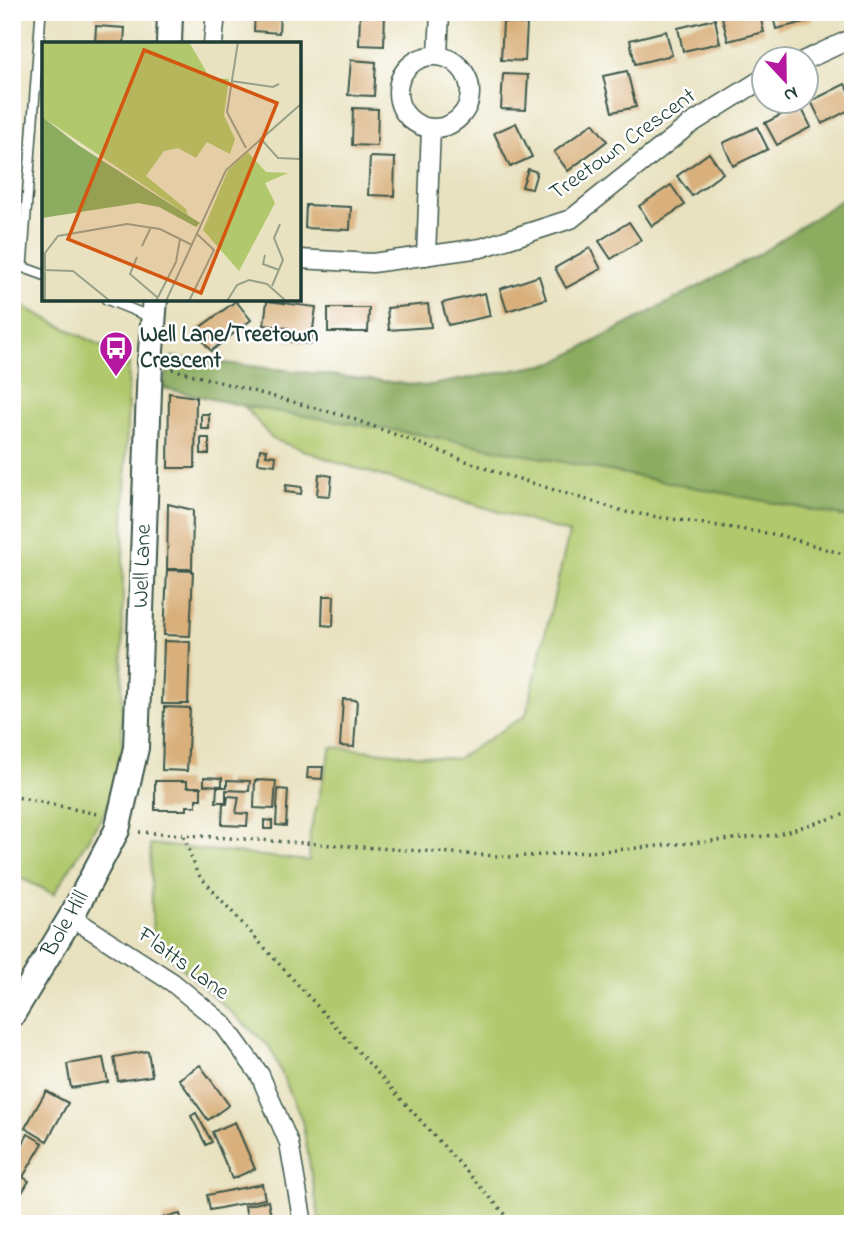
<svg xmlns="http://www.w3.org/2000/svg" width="865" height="1236" font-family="'Indie Flower',sans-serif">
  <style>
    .green { fill: #b1c86c; stroke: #688250; stroke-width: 2 }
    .forest { fill: #8cac60; stroke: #56744a; stroke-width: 2 }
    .building { fill: #d9b07b }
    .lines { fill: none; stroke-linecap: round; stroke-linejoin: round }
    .lane-casing { stroke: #3d5649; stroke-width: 12 }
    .street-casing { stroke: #3d5649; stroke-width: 21 }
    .secondary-casing { stroke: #3d5649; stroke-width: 28 }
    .path { stroke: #3d5649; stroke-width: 3.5; stroke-dasharray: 2 5; stroke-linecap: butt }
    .lane { stroke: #fff; stroke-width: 9 }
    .street { stroke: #fff; stroke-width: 18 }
    .secondary { stroke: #fff; stroke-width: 24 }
    .labels { text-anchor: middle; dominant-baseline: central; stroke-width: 5; stroke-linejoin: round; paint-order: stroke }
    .street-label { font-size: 23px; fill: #1f3d34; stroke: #fff }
    .poi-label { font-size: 23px; font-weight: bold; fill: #1f3d34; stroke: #fff; text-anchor: start }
    .inset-road { fill: none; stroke: #98a088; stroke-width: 2 }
    .view { fill: #d45610; fill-opacity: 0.15; stroke: #d45610; stroke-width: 3.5 }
    .inset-edge { fill: none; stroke: #1f3d34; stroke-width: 3.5 }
  </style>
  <rect width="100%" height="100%" fill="#fff"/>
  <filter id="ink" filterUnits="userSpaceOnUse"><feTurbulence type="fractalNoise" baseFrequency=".0143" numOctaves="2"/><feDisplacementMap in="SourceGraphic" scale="14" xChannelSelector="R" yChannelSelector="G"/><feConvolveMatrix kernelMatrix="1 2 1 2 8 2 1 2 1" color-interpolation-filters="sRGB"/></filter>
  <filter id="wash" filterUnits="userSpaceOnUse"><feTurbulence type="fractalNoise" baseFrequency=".00686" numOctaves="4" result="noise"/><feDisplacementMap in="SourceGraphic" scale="28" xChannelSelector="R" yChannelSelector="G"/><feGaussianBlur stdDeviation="1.57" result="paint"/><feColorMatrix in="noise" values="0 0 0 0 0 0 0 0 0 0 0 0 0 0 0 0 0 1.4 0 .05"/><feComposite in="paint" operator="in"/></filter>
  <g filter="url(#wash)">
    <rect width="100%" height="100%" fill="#e8e2c0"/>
    <g class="green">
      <polygon points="12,301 129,360 123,558 122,751 107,808 54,894 12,874"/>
      <polygon points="244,406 423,435 853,518 853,1224 320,1224 302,1120 270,1047 153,942 150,844 309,861 310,833 331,747 457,759 526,715 569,533 342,464 272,439"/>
    </g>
    <polygon class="forest" points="853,192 853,518 423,435 244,406 163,388 171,357 425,386 554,363 758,255"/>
    <g id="blocks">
      <g class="building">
        <polygon points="95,12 125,12 125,20 95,19"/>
        <polygon points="255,12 280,12 279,33 254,31"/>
        <polygon points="360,12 385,12 384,46 359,45"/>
        <polygon points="502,12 512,12 511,19 502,18"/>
        <polygon points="742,12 759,12 764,32 728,41 722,17"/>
        <polygon points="772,12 811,12 813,20 776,29"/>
        <polygon points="715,19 720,43 683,51 678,28"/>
        <polygon points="503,22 527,24 525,61 501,60"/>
        <polygon points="96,26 125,28 124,44 95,44"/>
        <polygon points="666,31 672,55 635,64 630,40"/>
        <polygon points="351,60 376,62 374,96 348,95"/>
        <polygon points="627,71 636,107 612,112 603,76"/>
        <polygon points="503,74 528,75 526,110 501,109"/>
        <polygon points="845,84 853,98 853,108 822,124 811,101"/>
        <polygon points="800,105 811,127 777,145 765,123"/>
        <polygon points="353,108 378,109 377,146 352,145"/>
        <polygon points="516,123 532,157 510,167 494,133"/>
        <polygon points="593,123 607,141 568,171 554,152"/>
        <polygon points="757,127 768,149 733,166 723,143"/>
        <polygon points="709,153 723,173 692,196 677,176"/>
        <polygon points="370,157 395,158 394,196 368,195"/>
        <polygon points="528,169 537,172 532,189 522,187"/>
        <polygon points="671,185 685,205 652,226 639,206"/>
        <polygon points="306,205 351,207 350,230 305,228"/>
        <polygon points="629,222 641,240 611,259 599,241"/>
        <polygon points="590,248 601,269 566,288 555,268"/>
        <polygon points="539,276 546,299 507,311 500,289"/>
        <polygon points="485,293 490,316 448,325 442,303"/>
        <polygon points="236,301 251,320 211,351 195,331"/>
        <polygon points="267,301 316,307 311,344 287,341 288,328 264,325"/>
        <polygon points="428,304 431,327 389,330 387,308"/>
        <polygon points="328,308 369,308 368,332 328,332"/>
        <polygon points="169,393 196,397 195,468 168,468"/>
        <rect x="201" y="414" width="8" height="15"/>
        <rect x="201" y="438" width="8" height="16"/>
        <polygon points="260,449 267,450 266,455 276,456 275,465 258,463"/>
        <polygon points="319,474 332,476 330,496 317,495"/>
        <polygon points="286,485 302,487 301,494 285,492"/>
        <polygon points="168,504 193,510 192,569 167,569"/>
        <polygon points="167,570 193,571 190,636 164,635"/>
        <polygon points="323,596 334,596 333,626 322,625"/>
        <polygon points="164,641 190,642 188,704 162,704"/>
        <polygon points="343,699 357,700 354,747 340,746"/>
        <polygon points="164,707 190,708 187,771 162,770"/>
        <polygon points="308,767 323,767 322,779 307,778"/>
        <polygon points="204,777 222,778 222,786 204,785"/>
        <polygon points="227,780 250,781 249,791 226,790 226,802 216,802 217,787 227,787"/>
        <polygon points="255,780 276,781 274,809 254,808"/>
        <polygon points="155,781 187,781 187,787 201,787 201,799 196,799 196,806 187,806 187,810 155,810"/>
        <polygon points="278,789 288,790 286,826 276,825"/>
        <polygon points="228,796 239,797 236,813 248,814 247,826 222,825 223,804 227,804"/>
        <polygon points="264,820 272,821 272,829 264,829"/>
        <polygon points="148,1051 152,1076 118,1081 114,1057"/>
        <polygon points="103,1058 108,1082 71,1088 67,1064"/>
        <polygon points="200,1065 229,1105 208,1120 179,1079"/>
        <polygon points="46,1091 68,1103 47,1141 25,1128"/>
        <polygon points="196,1113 212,1142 206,1145 191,1116"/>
        <polygon points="235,1122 255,1169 232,1179 212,1132"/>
        <polygon points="28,1134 43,1143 23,1177 29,1181 21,1194 15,1191 12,1196 12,1144 20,1149"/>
        <polygon points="262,1184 265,1199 210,1210 207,1195"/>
        <polygon points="268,1201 272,1221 277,1220 278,1224 248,1224 245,1206"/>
        <polygon points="180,1214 182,1221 164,1224 162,1218"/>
      </g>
    </g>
  </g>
  <g filter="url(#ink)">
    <use href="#blocks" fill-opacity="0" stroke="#3d5649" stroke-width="2"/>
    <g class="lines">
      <g class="lane-casing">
        <g id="lane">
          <polyline points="41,12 22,267 44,275"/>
          <polyline points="106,299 153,318"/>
        </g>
      </g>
      <g class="street-casing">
        <g id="street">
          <polyline points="213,44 216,12"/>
          <polyline points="438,55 440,12"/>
          <circle cx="434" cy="92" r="36"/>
          <polyline points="805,60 853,38"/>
          <polyline points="426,256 431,128"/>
          <polyline points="299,259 372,263 481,248 571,219 689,125 764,78"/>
          <polyline points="71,917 172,982 223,1024 260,1075 289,1143 303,1224"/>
        </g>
      </g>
      <g class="secondary-casing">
        <g id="secondary">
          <polyline points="169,44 170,12"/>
          <polyline points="12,1015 71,917 117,830 136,748 150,363 155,299"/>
        </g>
      </g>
      <g class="path">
        <polyline points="172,369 348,417 493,471 626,512 779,535 853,557"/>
        <polyline points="12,796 97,814"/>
        <polyline points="139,832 512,857 616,850 775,835 853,812"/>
        <polyline points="184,836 197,873 514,1224"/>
      </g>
      <use href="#lane" class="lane"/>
      <use href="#street" class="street"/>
      <use href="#secondary" class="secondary"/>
    </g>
  </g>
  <defs>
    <g id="bus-pin" transform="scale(1.75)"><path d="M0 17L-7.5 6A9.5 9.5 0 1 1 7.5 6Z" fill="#b5179e" stroke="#fff"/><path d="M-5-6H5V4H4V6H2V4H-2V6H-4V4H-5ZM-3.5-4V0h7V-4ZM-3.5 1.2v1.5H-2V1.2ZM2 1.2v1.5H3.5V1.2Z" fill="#fff"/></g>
  </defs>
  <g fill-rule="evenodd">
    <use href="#bus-pin" x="116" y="348"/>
  </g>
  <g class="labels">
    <g class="street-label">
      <text transform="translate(623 145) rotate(-36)">Treetown Crescent</text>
      <text transform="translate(143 566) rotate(-88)">Well Lane</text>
      <text transform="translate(66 924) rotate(-60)">Bole Hill</text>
      <text transform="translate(183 964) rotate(36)">Flatts Lane</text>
    </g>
    <g class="poi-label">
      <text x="140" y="335">Well Lane/Treetown<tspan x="140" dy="26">Crescent</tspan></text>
    </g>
  </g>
  <g transform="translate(42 42)">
    <rect width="259" height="259" fill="#e8e2c0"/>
    <path d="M0,0H147L168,36L187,37L182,73L193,97L188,112L165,100L154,116L136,106L122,109L104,134L144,167L146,173L2,76ZM206,110L224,130L246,131L223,141L233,161L197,229L161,188L186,128Z" fill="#b1c86c"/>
    <path d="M0,69L2,76L36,103L158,181L154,185L117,165L96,161L0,176Z" fill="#8cac60"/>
    <path class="inset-road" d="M196,0L185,70L204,106M189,39L231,45L237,42M218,96L236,116L259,117M100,204L109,185M223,213L221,222L237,228M95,215L88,232L116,256M2,228L31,229L68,259M230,244L241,218L232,196L238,182M3,259V211L16,194L85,182L118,187L150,203M114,259L134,220L138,197M124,259L184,128L259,62M147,259L172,208L155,192M185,259L195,243L207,238L225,242L244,259"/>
    <path class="view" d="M102,8L235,61L159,251L26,197Z"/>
    <rect width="259" height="259" class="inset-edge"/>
  </g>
  <rect width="865" height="1236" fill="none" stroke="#fff" stroke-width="42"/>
  <g transform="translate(785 80) rotate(158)"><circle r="33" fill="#ffffff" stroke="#a5b1ae" stroke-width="2"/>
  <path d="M0-5L12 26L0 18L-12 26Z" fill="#b5179e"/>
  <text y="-10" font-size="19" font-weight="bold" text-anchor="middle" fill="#1f3d34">N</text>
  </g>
</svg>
